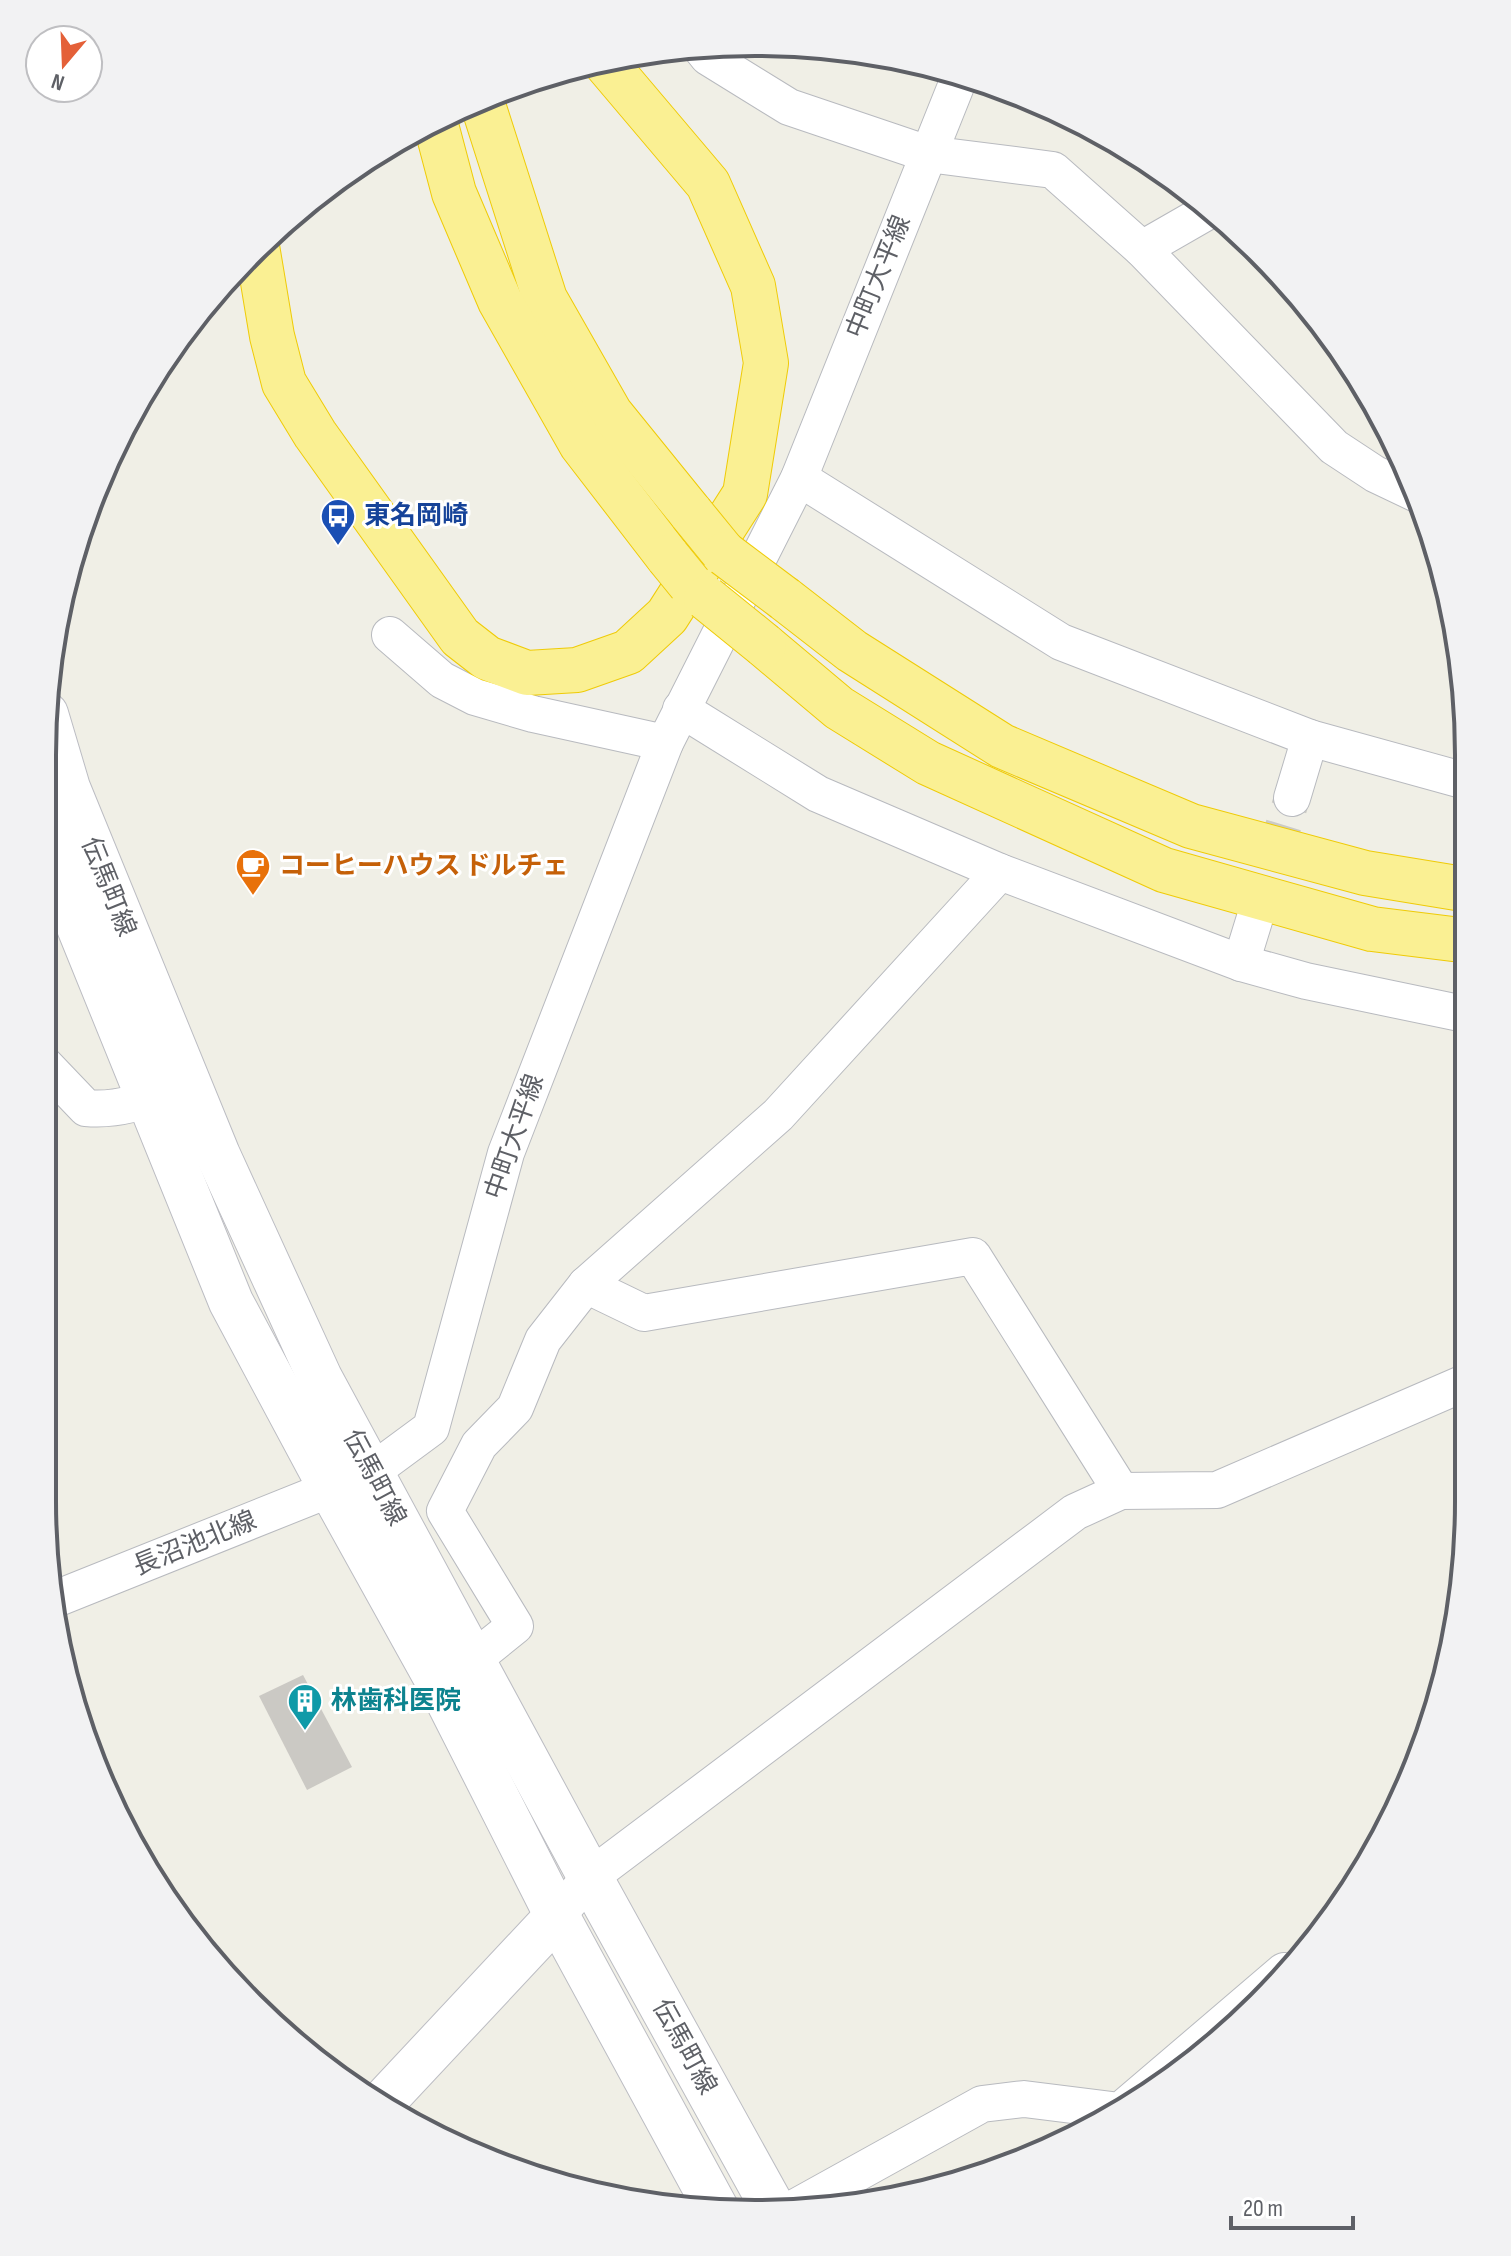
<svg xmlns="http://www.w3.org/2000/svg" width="1511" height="2256" font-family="'Sofia Sans Condensed','Noto Sans JP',sans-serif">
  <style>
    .building { fill: #cbc9c4 }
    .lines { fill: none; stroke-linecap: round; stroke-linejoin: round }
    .street-tunnel { stroke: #cccbc6; stroke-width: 36; stroke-dasharray: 36 18; stroke-linecap: butt }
    .street-casing { stroke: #b8babf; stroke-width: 38 }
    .secondary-casing { stroke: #bcbdc3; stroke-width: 46 }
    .highway-casing { stroke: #efcb07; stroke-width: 46 }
    .street { stroke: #fff; stroke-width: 36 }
    .secondary { stroke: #fff; stroke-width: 44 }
    .highway { stroke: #faf093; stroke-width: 44 }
    .highway-bridge-casing { stroke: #efcb07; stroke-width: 46; stroke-linecap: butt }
    .highway-bridge { stroke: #faf093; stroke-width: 44 }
    .labels { text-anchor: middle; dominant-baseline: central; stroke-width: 6; stroke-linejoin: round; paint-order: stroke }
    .street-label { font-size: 26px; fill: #5e6066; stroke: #fff }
    .transit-label { font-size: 26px; font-weight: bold; fill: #164399; stroke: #fff; text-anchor: start }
    .food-label { font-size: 26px; font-weight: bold; fill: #c56008; stroke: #fff; text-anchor: start }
    .culture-label { font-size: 26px; font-weight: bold; fill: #0d838f; stroke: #fff; text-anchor: start }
    .rim { fill: none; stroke: #5e6066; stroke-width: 4 }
  </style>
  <rect width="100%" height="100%" fill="#f0efe6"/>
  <polygon class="building" points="303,1675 352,1767 307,1790 259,1696"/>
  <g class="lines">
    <polyline class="street-tunnel" points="1257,911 1292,798"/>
    <g class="street-casing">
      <g id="street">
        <polyline points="700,47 708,57 789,107 928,154 1053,170 1142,249 1334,447 1375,474 1419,495"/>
        <polyline points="1142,249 1210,210"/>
        <polyline points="799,478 1061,642 1310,738 1469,782"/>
        <polyline points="390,635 442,680 475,697 533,714 665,743"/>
        <polyline points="681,709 818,794 1000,872 1241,963 1306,981 1469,1015"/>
        <polyline points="1292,798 1310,738"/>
        <polyline points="1241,963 1257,911"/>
        <path d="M42,1062L86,1108C116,1111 145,1102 172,1090"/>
        <polyline points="586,1285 644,1313 973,1256 1121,1491"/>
        <polyline points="58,1598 370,1473 431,1428 506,1153 665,743 799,478 960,76"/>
        <polyline points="474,1659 515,1626 445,1511 479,1445 515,1408 543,1340 586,1285 778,1115 1000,872"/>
        <polyline points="557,1916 590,1877 1075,1512 1121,1491 1217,1490 1469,1381"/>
        <polyline points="796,2207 982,2104 1024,2099 1120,2111 1284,1971"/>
      </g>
    </g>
    <g class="secondary-casing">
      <g id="secondary">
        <polyline points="46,714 68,788 218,1155 320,1378 590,1877 773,2208"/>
        <polyline points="42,836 231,1302 331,1489 441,1687 557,1916 718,2212"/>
        <polyline points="383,2102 557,1916"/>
      </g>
    </g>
    <g class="highway-casing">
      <g id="highway">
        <polyline points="482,97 484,108 545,299 610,413 691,513"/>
        <polyline points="435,121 454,193 500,301 581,444 668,557"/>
        <polyline points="257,246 272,336 284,383 315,434 460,637 487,658 527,673 577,670 628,652 667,616 745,494 766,363 753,286 708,184 603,60"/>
        <polyline points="785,599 852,651 1002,746 1191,826 1365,873 1469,890"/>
        <polyline points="764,645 839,708 928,763 1164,870 1372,929 1469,941"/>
      </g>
    </g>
    <use href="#street" class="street"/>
    <use href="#secondary" class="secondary"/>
    <use href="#highway" class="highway"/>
    <g class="highway-bridge-casing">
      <g id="highway-bridge">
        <polyline points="691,513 722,551"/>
        <polyline points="725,554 785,599"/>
        <polyline points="668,557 690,584"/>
        <polyline points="706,598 764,645"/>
      </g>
    </g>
    <use href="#highway-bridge" class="highway-bridge"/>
  </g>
  <defs>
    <g id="bus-pin" transform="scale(1.8)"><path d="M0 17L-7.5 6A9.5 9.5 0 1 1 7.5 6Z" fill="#1a4fb4" stroke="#fff"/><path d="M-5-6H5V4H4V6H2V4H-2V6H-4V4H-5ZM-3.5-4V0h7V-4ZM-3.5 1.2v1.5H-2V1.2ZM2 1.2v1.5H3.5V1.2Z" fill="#fff"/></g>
    <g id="cafe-pin" transform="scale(1.8)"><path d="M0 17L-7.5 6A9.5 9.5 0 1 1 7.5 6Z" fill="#e8710a" stroke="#fff"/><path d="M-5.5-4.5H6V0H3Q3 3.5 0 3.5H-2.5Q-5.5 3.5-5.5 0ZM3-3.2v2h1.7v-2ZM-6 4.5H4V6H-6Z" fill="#fff"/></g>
    <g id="building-pin" transform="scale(1.8)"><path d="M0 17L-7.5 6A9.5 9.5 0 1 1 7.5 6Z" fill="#0f9aa8" stroke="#fff"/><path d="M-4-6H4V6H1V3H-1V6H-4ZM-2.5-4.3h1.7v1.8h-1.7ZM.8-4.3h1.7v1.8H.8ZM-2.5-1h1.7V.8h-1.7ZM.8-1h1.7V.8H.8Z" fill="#fff"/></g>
  </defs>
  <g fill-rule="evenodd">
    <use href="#bus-pin" x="338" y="516"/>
    <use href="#cafe-pin" x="253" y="866"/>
    <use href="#building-pin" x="305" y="1701"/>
  </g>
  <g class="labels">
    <g class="street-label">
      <text transform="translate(879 277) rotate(-68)">中町大平線</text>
      <text transform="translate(108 887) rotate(68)">伝馬町線</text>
      <text transform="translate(515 1137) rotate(-71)">中町大平線</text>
      <text transform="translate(374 1478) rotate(62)">伝馬町線</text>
      <text transform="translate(195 1544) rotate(-22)">長沼池北線</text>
      <text transform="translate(684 2047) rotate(61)">伝馬町線</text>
    </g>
    <g class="transit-label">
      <text x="364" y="516">東名岡崎</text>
    </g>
    <g class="food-label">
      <text x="279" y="866">コーヒーハウス ドルチェ</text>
    </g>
    <g class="culture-label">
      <text x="331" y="1701">林歯科医院</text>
    </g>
  </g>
  <path d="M0 0H1511V2256H0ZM755 56H756A699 699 0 0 1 1455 755V1501A699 699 0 0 1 756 2200H755A699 699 0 0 1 56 1501V755A699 699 0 0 1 755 56Z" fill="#f2f2f3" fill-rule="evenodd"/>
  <path class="rim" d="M755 56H756A699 699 0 0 1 1455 755V1501A699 699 0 0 1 756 2200H755A699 699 0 0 1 56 1501V755A699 699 0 0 1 755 56Z"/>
  <g transform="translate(64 64) rotate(199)"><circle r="38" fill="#ffffff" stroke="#bfbfc2" stroke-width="2"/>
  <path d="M0-6L14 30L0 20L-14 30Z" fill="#e46038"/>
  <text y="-12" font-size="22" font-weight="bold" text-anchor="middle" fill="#5e6066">N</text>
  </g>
  <path d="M1231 2216v12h122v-12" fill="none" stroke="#5e6066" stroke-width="4"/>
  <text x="1243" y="2216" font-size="24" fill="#5e6066" stroke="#ffffff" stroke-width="6" paint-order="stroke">20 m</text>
</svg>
